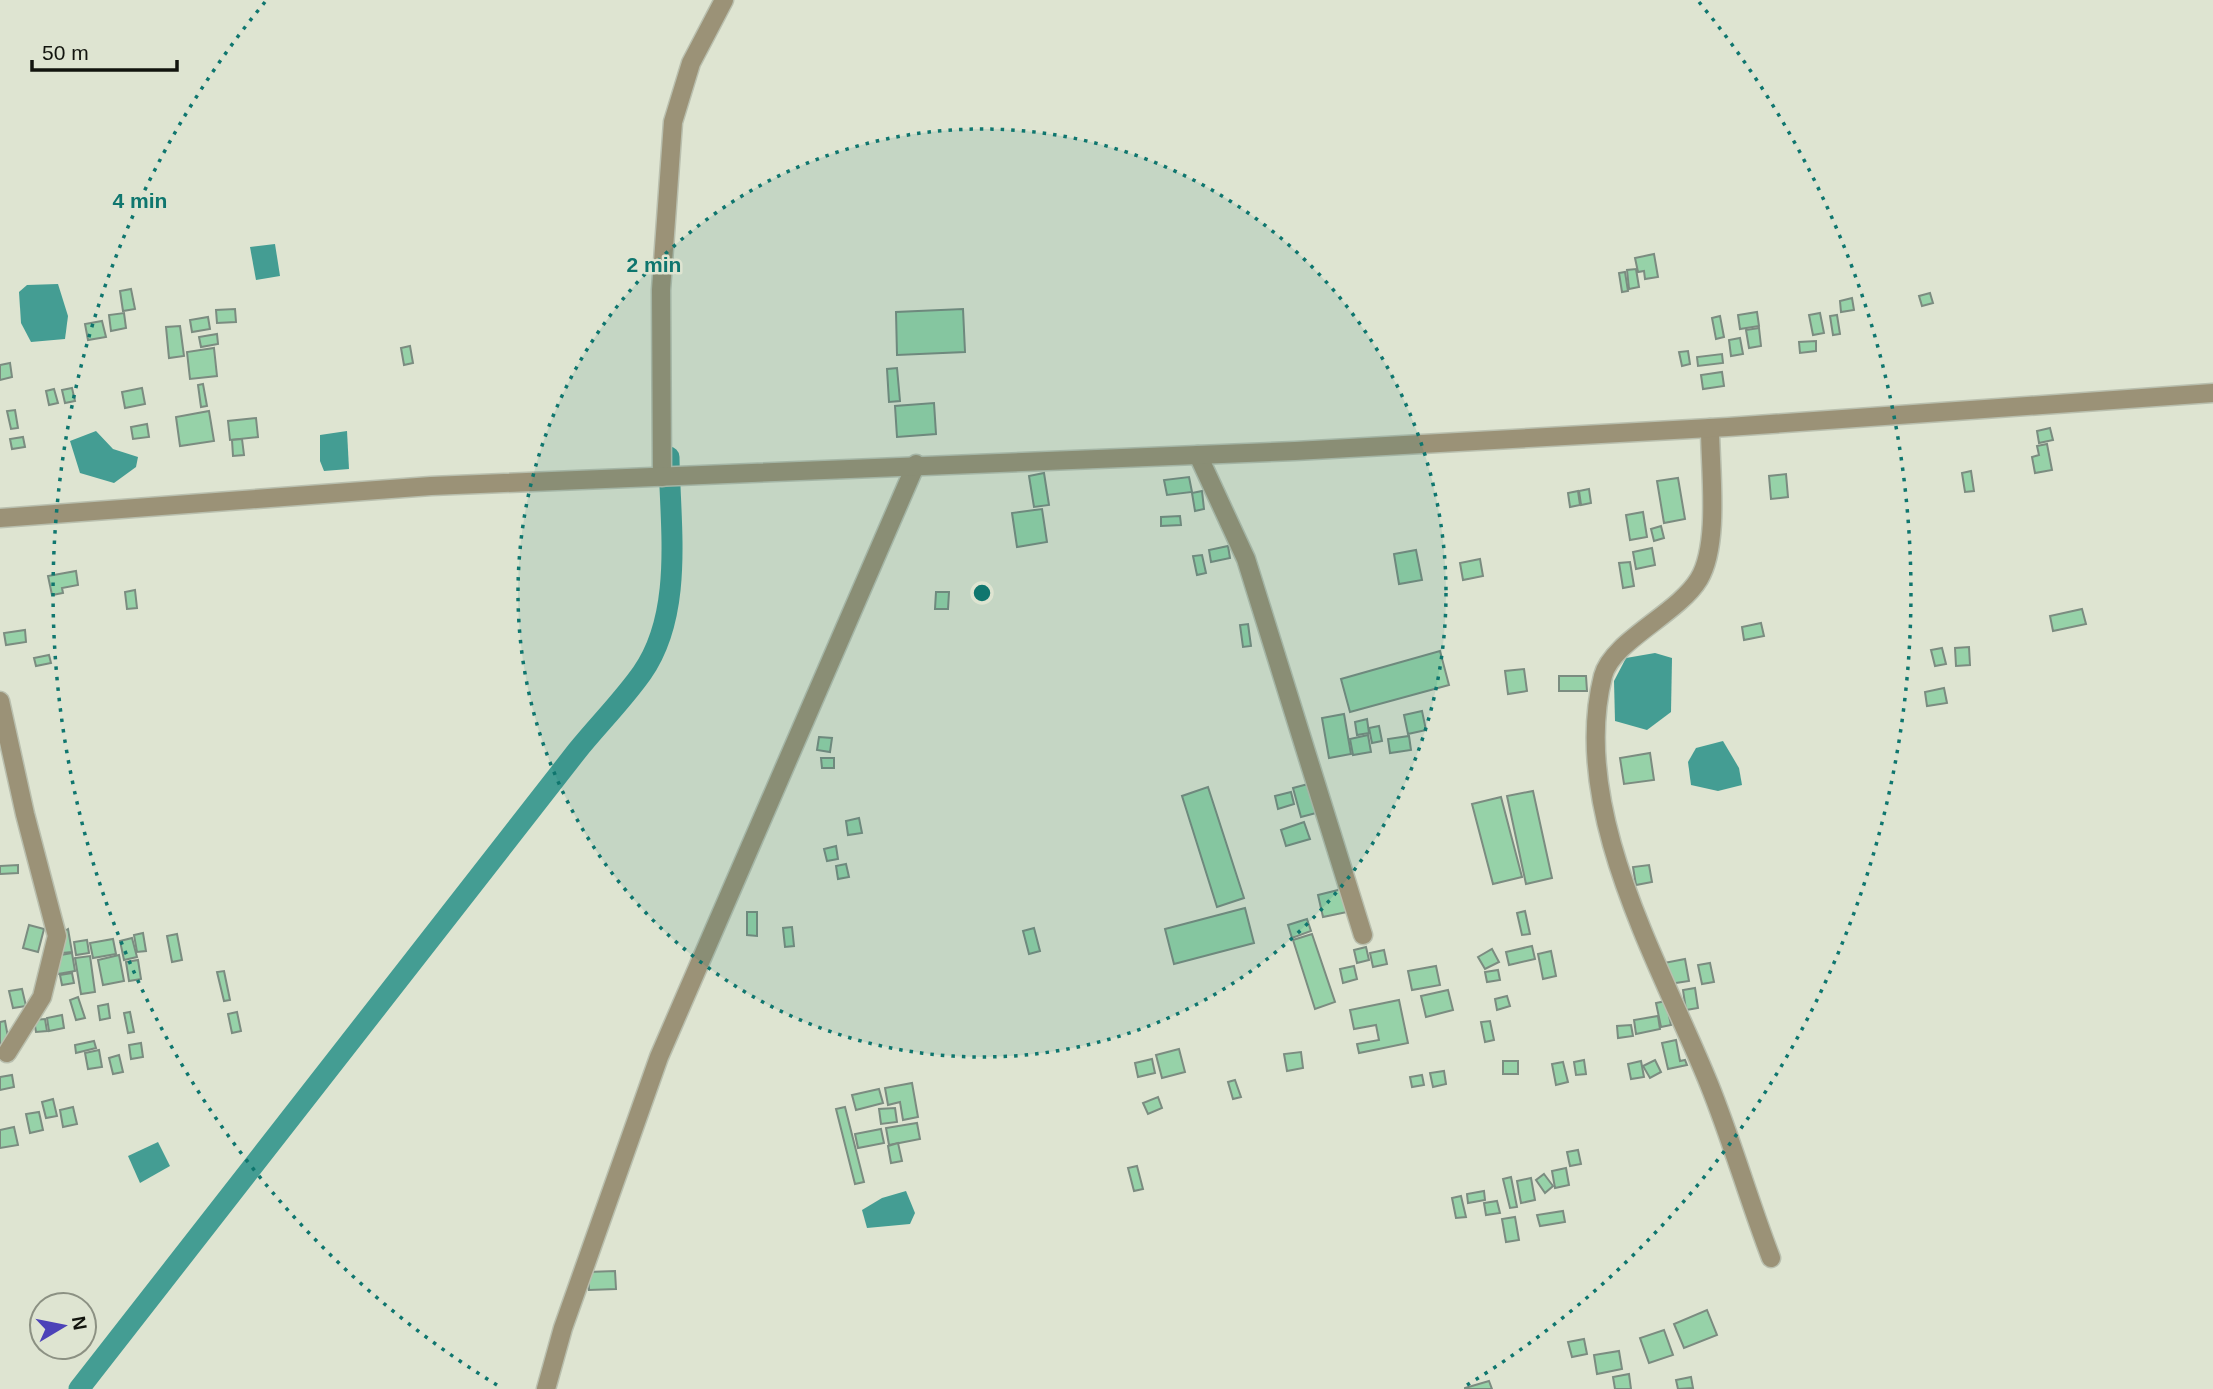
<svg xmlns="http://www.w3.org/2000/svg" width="2213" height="1389" font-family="Arial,sans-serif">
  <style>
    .water { fill: #449d93 }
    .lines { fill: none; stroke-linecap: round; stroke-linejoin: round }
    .canal { stroke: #449d93; stroke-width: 21 }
    .building { fill: #96d2a8; stroke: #7b8c80; stroke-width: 2 }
    .minor-casing { stroke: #b9bfae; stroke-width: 21 }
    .tertiary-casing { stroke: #b9bfae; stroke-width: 21 }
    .minor { stroke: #9b9277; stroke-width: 18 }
    .tertiary { stroke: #9b9277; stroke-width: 18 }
    .ring { fill: none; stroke: #0f766e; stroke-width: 3.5; stroke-dasharray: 3.5 7 }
    .centre { fill: #0f766e; stroke: #dee4d1; stroke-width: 3.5 }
    .ring-label { font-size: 21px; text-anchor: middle; font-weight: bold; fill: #0f766e; stroke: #dee4d1; stroke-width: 5; stroke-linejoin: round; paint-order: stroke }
  </style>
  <rect width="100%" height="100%" fill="#dee4d1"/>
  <g class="water">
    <polygon points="275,244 280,276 256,280 250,247"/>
    <polygon points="58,284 68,316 65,339 31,342 21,323 19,292 27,285"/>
    <polygon points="96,431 113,449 138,457 136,467 114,483 80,473 70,441"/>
    <polygon points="347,431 349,469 324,471 320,461 320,435"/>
    <polygon points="1655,653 1672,658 1671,712 1647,730 1615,721 1614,681 1626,658"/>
    <polygon points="1723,741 1739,768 1742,785 1718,791 1691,785 1688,762 1696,748"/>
    <polygon points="158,1142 170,1166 140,1183 128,1156"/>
    <polygon points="906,1191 915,1213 910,1224 867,1228 862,1210 882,1198"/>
  </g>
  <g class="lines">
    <path class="canal" d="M79,1389L577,751C598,725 623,700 642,673C684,613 670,526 669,457"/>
  </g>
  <g class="building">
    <polygon points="1654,254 1658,277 1645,279 1644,271 1638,272 1635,258"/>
    <polygon points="1636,269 1639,287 1629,289 1627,270"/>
    <polygon points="1625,272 1628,291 1622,292 1619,273"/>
    <polygon points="131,289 135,309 123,311 120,291"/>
    <polygon points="1930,293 1933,303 1922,306 1919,296"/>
    <polygon points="1852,298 1854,310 1841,312 1840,301"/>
    <polygon points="235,309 236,322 217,323 216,310"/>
    <polygon points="963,309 965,352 897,355 896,312"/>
    <polygon points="1757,312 1759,326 1740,329 1738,315"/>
    <polygon points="124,313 126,328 111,331 109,315"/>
    <polygon points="1820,313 1824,333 1813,335 1809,315"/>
    <polygon points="1837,315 1840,334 1833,335 1830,316"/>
    <polygon points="1720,316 1724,337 1716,339 1712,318"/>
    <polygon points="208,317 210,329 192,332 190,320"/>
    <polygon points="102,321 106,337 88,340 85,324"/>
    <polygon points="180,326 184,356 169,358 166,327"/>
    <polygon points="1759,328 1761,346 1749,348 1746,330"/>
    <polygon points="217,334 218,344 201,347 199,337"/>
    <polygon points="1740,338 1743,354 1731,356 1729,340"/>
    <polygon points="1816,341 1816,351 1800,353 1799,342"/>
    <polygon points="410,346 413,363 404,365 401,348"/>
    <polygon points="214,348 217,376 190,379 187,352"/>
    <polygon points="1688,351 1690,364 1682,366 1679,352"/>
    <polygon points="1722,354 1723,363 1698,366 1697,357"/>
    <polygon points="10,363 12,377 0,380 0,365"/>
    <polygon points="897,368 900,401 889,402 887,369"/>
    <polygon points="1722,372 1724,386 1703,389 1701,375"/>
    <polygon points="203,384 207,406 201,407 198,385"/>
    <polygon points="72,388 75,401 65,403 62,390"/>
    <polygon points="142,388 145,404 125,408 122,392"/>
    <polygon points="54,389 58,403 49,405 46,391"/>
    <polygon points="934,403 936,434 897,437 895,406"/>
    <polygon points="15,410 18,428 11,429 7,411"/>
    <polygon points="209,411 214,441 180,446 176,417"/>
    <polygon points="256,418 258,437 230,440 228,421"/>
    <polygon points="147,424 149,437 133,439 131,427"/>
    <polygon points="2050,428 2053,440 2039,443 2037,431"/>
    <polygon points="23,437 25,447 12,449 10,439"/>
    <polygon points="242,439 244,455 233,456 232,440"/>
    <polygon points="2047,444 2052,470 2035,473 2032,457 2039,455 2037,446"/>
    <polygon points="1971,471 1974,491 1965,492 1962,473"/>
    <polygon points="1044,473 1049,505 1034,507 1029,476"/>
    <polygon points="1786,474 1788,497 1771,499 1769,476"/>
    <polygon points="1189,477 1192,492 1167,495 1164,480"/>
    <polygon points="1678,478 1685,519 1664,523 1657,481"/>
    <polygon points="1589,489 1591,503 1581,505 1579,491"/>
    <polygon points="1202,491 1204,509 1195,511 1192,493"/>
    <polygon points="1578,491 1580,505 1570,507 1568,493"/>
    <polygon points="1042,509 1047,542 1017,547 1012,513"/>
    <polygon points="1643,512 1647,537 1630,540 1626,515"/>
    <polygon points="1180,516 1181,525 1161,526 1161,517"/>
    <polygon points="1661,526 1664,538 1654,541 1651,529"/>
    <polygon points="1228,546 1230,558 1211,562 1209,550"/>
    <polygon points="1652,548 1655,565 1636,569 1633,552"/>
    <polygon points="1416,550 1422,580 1399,584 1394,554"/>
    <polygon points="1202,555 1206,573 1197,575 1193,556"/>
    <polygon points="1480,559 1483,576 1463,580 1460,563"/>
    <polygon points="1630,562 1634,586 1623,588 1619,563"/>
    <polygon points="76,571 78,585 62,588 63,593 52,595 48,576"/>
    <polygon points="135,590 137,608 127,609 125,592"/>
    <polygon points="936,592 949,592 948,609 935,609"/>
    <polygon points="2082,609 2086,624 2053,631 2050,616"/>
    <polygon points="1761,623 1764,636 1744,640 1742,627"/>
    <polygon points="1248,624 1251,646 1243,647 1240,625"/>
    <polygon points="25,630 26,642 6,645 4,633"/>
    <polygon points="1969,647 1970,665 1956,666 1955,648"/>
    <polygon points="1942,648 1946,664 1935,666 1931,650"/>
    <polygon points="1440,651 1449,685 1350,712 1341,679"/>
    <polygon points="49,655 51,663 36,666 34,658"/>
    <polygon points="1524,669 1527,691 1508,694 1505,671"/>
    <polygon points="1559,676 1586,676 1587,691 1559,691"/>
    <polygon points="1944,688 1947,703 1927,706 1925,692"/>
    <polygon points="1422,711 1426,730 1408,734 1404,715"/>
    <polygon points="1344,714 1351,754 1329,758 1322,718"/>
    <polygon points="1367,719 1369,733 1357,735 1355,722"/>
    <polygon points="1379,726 1382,741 1372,743 1369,728"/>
    <polygon points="1368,735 1371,752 1353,755 1350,739"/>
    <polygon points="1409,736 1411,750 1390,753 1388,739"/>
    <polygon points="819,737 832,738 830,752 817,750"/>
    <polygon points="1650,753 1654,780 1624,784 1620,758"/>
    <polygon points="821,758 834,758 834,768 822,768"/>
    <polygon points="1308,784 1316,813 1301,817 1293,788"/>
    <polygon points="1208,787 1244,898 1217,907 1182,796"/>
    <polygon points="1533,791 1552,878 1526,884 1507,796"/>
    <polygon points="1291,792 1294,804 1278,809 1275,796"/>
    <polygon points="1501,797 1522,877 1493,884 1472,804"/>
    <polygon points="859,818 862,833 848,835 846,821"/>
    <polygon points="1304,822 1310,839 1286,846 1281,830"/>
    <polygon points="836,846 838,859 827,861 824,849"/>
    <polygon points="846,864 849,877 838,879 836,866"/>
    <polygon points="18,865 18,873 0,874 0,866"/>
    <polygon points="1649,865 1652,882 1636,885 1633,867"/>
    <polygon points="1342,889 1347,912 1323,917 1318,895"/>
    <polygon points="1245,908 1254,943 1174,964 1165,929"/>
    <polygon points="1525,911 1530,934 1522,935 1517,913"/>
    <polygon points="747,912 757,912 757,936 747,935"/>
    <polygon points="1307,919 1311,931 1292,938 1288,925"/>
    <polygon points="29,925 44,929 38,952 23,948"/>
    <polygon points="792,927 794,946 785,947 783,928"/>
    <polygon points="1034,928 1040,951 1029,954 1023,931"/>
    <polygon points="68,929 72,952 62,953 61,933"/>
    <polygon points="143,933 146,951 137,952 134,935"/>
    <polygon points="177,934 182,960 172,962 167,936"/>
    <polygon points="1312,934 1335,1002 1315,1009 1293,940"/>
    <polygon points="132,938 137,957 124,960 120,941"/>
    <polygon points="113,939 116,954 93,958 90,943"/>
    <polygon points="87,940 89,953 76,955 74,942"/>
    <polygon points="1532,946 1535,959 1509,965 1506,952"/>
    <polygon points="1366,947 1369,960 1357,963 1354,950"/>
    <polygon points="1492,949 1499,962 1485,969 1478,957"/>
    <polygon points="1384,950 1387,964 1373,967 1370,953"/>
    <polygon points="1551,951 1556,976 1543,979 1538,954"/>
    <polygon points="72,953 75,971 58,974 55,956"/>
    <polygon points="119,955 124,981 103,985 98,960"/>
    <polygon points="90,956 95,992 81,994 75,958"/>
    <polygon points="1685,959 1689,981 1669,984 1664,963"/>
    <polygon points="138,960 141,979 129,981 126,962"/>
    <polygon points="1710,963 1714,982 1702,984 1698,965"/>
    <polygon points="1354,966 1357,979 1343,983 1340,969"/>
    <polygon points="1436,966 1440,985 1412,990 1408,971"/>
    <polygon points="1498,970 1500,980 1487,982 1485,972"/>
    <polygon points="224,971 230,1000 224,1001 217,972"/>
    <polygon points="72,973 74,983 62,985 60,975"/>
    <polygon points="1695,988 1698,1008 1686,1010 1683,990"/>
    <polygon points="22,989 26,1006 13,1008 9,991"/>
    <polygon points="1448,990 1453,1010 1426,1017 1421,996"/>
    <polygon points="1507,996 1510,1006 1497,1010 1495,999"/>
    <polygon points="78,997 85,1018 76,1020 70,1000"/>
    <polygon points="1399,1000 1408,1043 1359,1053 1357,1044 1379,1040 1376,1025 1354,1029 1350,1010"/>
    <polygon points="1666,1001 1671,1025 1661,1027 1656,1003"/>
    <polygon points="108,1004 110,1018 100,1020 98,1006"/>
    <polygon points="130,1012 134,1032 128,1033 124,1013"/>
    <polygon points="237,1012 241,1031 232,1033 228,1014"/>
    <polygon points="62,1015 64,1028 49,1031 47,1018"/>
    <polygon points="1658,1016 1660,1029 1636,1034 1634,1020"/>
    <polygon points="45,1019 47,1031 36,1032 34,1020"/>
    <polygon points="5,1021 10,1048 0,1050 0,1022"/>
    <polygon points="1490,1021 1494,1040 1485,1042 1481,1022"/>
    <polygon points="1631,1025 1633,1036 1618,1038 1617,1026"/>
    <polygon points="1676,1040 1680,1061 1685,1060 1687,1065 1668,1069 1662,1043"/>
    <polygon points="94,1041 96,1048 76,1053 75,1045"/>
    <polygon points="141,1043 143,1057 131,1059 129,1045"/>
    <polygon points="1179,1049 1185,1072 1162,1078 1156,1055"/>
    <polygon points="99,1050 102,1067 88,1069 85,1053"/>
    <polygon points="1301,1052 1303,1068 1287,1071 1284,1054"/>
    <polygon points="119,1055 123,1072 113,1074 109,1058"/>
    <polygon points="1152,1059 1155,1073 1138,1077 1135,1063"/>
    <polygon points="1584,1060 1586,1074 1576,1075 1574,1062"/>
    <polygon points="1655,1060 1661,1072 1650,1078 1643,1066"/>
    <rect x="1503" y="1061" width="15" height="13"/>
    <polygon points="1641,1061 1644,1077 1631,1079 1628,1064"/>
    <polygon points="1563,1062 1568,1082 1556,1085 1552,1064"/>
    <polygon points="1444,1071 1446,1084 1433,1087 1430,1073"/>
    <polygon points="12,1075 14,1087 0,1090 0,1077"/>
    <polygon points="1422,1075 1424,1085 1412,1087 1410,1077"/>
    <polygon points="1235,1080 1241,1097 1233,1099 1228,1082"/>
    <polygon points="912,1083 918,1117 903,1120 900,1102 888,1105 885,1088"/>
    <polygon points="879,1089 883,1103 856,1110 852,1095"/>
    <polygon points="1158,1097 1162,1108 1148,1114 1143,1103"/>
    <polygon points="53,1099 57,1116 46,1118 42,1102"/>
    <polygon points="73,1107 77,1124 63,1127 60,1110"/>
    <polygon points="845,1107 864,1182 855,1184 836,1109"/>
    <polygon points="895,1108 897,1122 881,1124 879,1109"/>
    <polygon points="39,1112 43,1130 30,1133 26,1114"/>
    <polygon points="917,1123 920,1139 889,1145 886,1128"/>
    <polygon points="14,1127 18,1145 0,1148 0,1130"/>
    <polygon points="881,1129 884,1143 858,1148 855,1134"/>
    <polygon points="898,1143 902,1161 891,1163 888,1146"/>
    <polygon points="1578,1150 1581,1164 1570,1166 1567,1152"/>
    <polygon points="1137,1166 1143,1189 1134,1191 1128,1168"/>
    <polygon points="1566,1168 1569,1185 1555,1188 1552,1171"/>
    <polygon points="1544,1174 1553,1186 1545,1193 1536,1180"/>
    <polygon points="1511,1177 1517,1207 1510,1208 1503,1179"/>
    <polygon points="1531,1178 1535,1200 1521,1203 1517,1181"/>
    <polygon points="1484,1191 1485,1200 1468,1203 1467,1194"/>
    <polygon points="1461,1196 1466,1217 1456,1218 1452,1198"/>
    <polygon points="1497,1201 1500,1213 1486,1215 1484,1203"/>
    <polygon points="1563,1211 1565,1222 1540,1226 1537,1215"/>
    <polygon points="1515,1217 1519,1240 1506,1242 1502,1219"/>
    <polygon points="615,1271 616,1289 589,1290 588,1272"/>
    <polygon points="1707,1310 1717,1335 1684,1348 1674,1324"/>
    <polygon points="1664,1330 1673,1355 1649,1363 1640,1338"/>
    <polygon points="1584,1339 1587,1354 1572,1357 1568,1342"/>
    <polygon points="1619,1351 1622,1369 1597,1374 1594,1355"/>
    <polygon points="1629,1374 1631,1389 1615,1389 1613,1377"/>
    <polygon points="1691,1377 1693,1388 1678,1389 1676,1380"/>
    <polygon points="1489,1381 1492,1389 1465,1389 1465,1388"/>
  </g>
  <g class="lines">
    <g class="minor-casing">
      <g id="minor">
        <path d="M1710,428C1710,469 1720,544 1699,579C1678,614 1612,641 1603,676C1569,810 1660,963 1709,1084C1732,1141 1749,1201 1771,1258"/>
        <polyline points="1198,455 1246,559 1363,935"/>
        <polyline points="662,477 661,290 673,122 691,63 724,0"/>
        <polyline points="0,701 25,814 57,936 42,997 7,1053"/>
        <polyline points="546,1389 563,1328 659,1057 916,464"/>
      </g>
    </g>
    <g class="tertiary-casing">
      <polyline id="tertiary" points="0,518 431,486 1295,451 1728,427 2213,393"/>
    </g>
    <use href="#minor" class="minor"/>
    <use href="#tertiary" class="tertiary"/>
  </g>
  <circle cx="982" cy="593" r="464" fill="#0f766e" fill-opacity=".12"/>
  <g class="ring">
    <circle cx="982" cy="593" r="464"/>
    <path d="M497 1385A929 929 0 0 1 265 2M1699 2A929 929 0 0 1 1467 1385"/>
  </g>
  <circle cx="982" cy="593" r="10" class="centre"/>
  <g class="ring-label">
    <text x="140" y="208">4 min</text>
    <text x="654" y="272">2 min</text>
  </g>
  <g transform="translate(63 1326) rotate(80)"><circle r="33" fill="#dee4d1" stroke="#8c9183" stroke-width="2"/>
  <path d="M0-5L12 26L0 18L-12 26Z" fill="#4c42b8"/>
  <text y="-10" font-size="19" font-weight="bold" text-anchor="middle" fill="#12140e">N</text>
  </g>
  <path d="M32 60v10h145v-10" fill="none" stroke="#12140e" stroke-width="3.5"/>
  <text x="42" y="60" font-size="21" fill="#12140e" stroke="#dee4d1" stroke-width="5" paint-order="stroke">50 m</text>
</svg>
